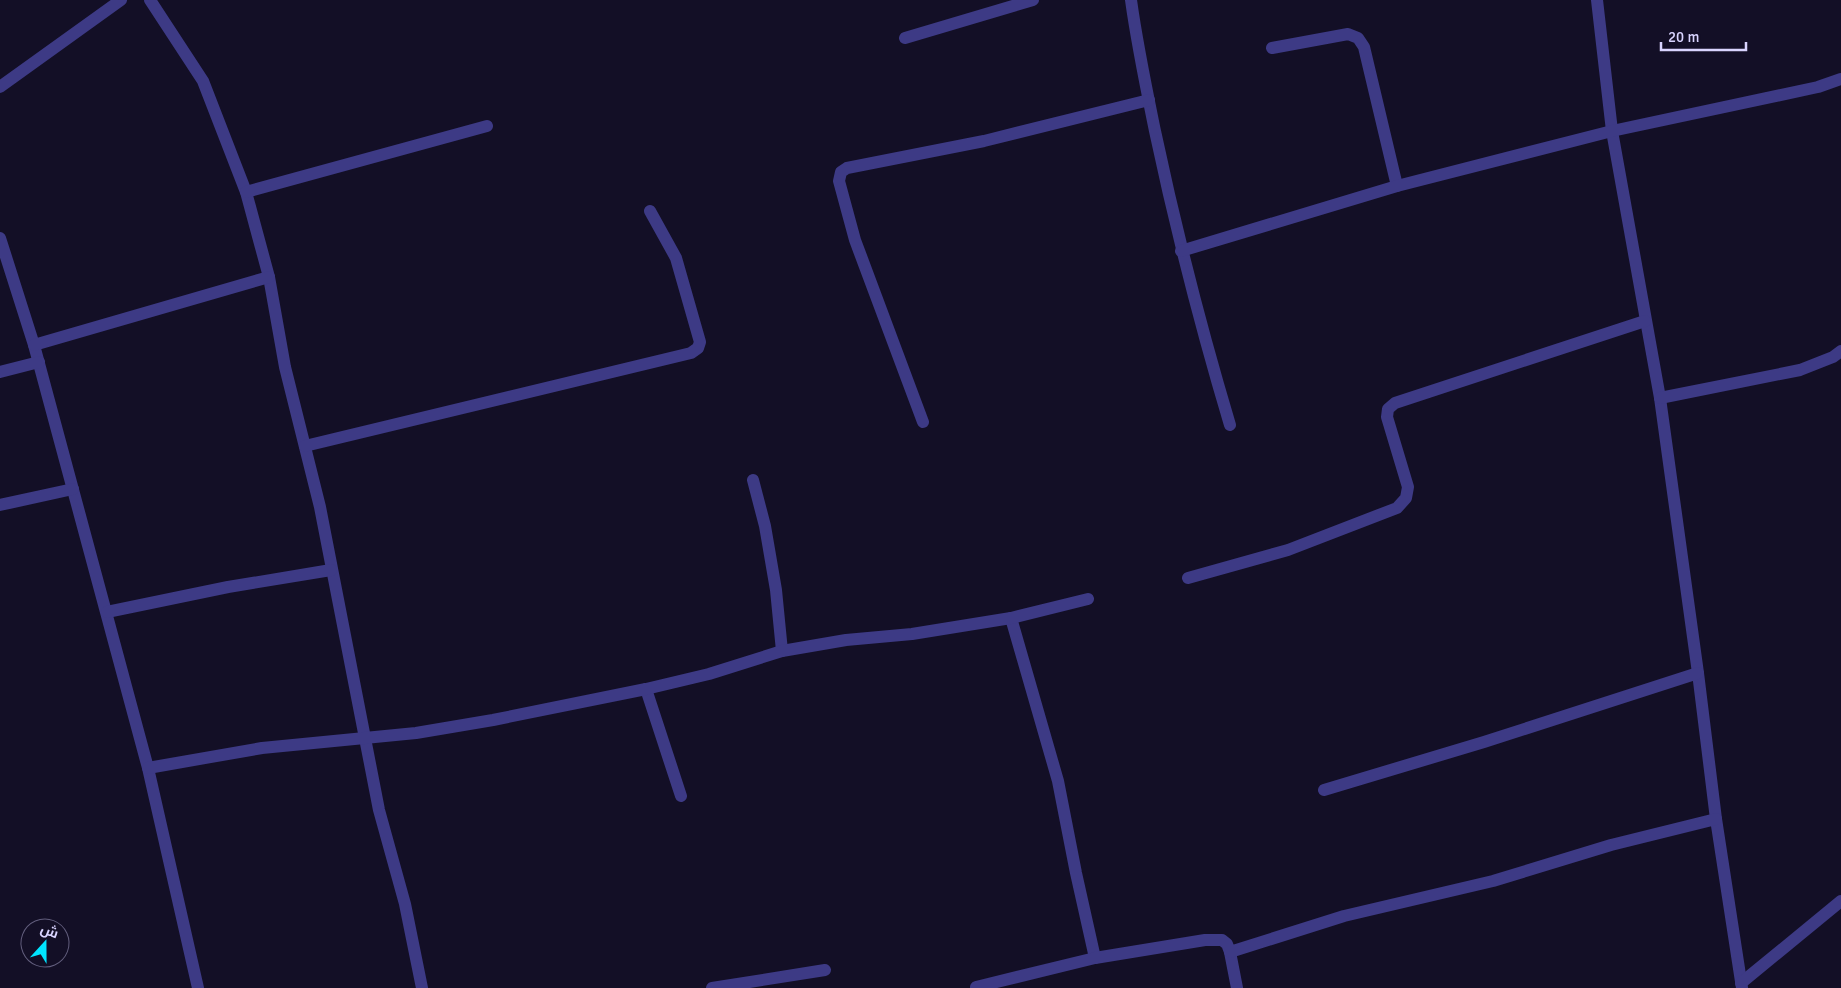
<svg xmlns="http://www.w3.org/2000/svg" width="1841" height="988" font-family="Signika,Cairo,sans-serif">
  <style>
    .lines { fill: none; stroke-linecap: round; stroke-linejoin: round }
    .minor { stroke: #3d3a85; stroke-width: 12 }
  </style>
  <rect width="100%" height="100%" fill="#130f26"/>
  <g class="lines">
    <g class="minor">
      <polyline points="150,0 203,81 246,192 269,277 285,367 320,507 379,810 405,904 422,988"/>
      <path d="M1131,0C1137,44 1146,87 1155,131C1176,230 1201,328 1230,425"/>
      <polyline points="1597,0 1612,131 1660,398 1698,673 1716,819 1742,988"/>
      <polyline points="905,38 1033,0"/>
      <polyline points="1272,48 1348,34 1358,38 1364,47 1397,186"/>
      <polyline points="0,87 121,0"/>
      <polyline points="246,192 487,126"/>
      <polyline points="0,238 34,345 148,768 198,988"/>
      <polyline points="1181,251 1397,186 1612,131 1818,87 1841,79"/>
      <polyline points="34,345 269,277"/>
      <polyline points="0,372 39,362"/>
      <polyline points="1660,398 1800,370 1833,357 1841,351"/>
      <polyline points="923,422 855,240 839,181 841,172 847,168 984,141 1149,100"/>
      <polyline points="305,446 691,353 698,348 700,342 676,258 650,211"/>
      <polyline points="753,480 765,526 776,590 782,651"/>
      <polyline points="0,505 73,489"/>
      <polyline points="1188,578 1288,550 1397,508 1406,498 1408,487 1387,417 1388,409 1395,403 1645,321"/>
      <polyline points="107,612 228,587 331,570"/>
      <polyline points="1011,618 1058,781 1076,873 1095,958"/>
      <polyline points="646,689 681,796"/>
      <polyline points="148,768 262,748 416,733 493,720 646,689 709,674 782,651 846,640 912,634 1011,618 1088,599"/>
      <polyline points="1324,790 1484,742 1698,673"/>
      <polyline points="1230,952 1237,988"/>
      <polyline points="1741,983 1841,901"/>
      <polyline points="976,987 1095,958 1205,940 1222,940 1227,944 1230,952 1344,916 1493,881 1611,845 1716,819"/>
      <polyline points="712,988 825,970"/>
    </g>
  </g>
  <g transform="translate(45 943) rotate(21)"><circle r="24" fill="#130f26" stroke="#625e7d"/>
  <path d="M0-4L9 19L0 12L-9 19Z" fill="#00e5ff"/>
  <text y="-8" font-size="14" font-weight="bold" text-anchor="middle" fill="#d9d4ff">ش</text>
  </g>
  <path d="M1661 42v8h85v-8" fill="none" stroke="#d9d4ff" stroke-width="2.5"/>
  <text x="1668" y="42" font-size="15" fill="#d9d4ff" stroke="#130f26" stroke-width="4" paint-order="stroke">20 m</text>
</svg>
